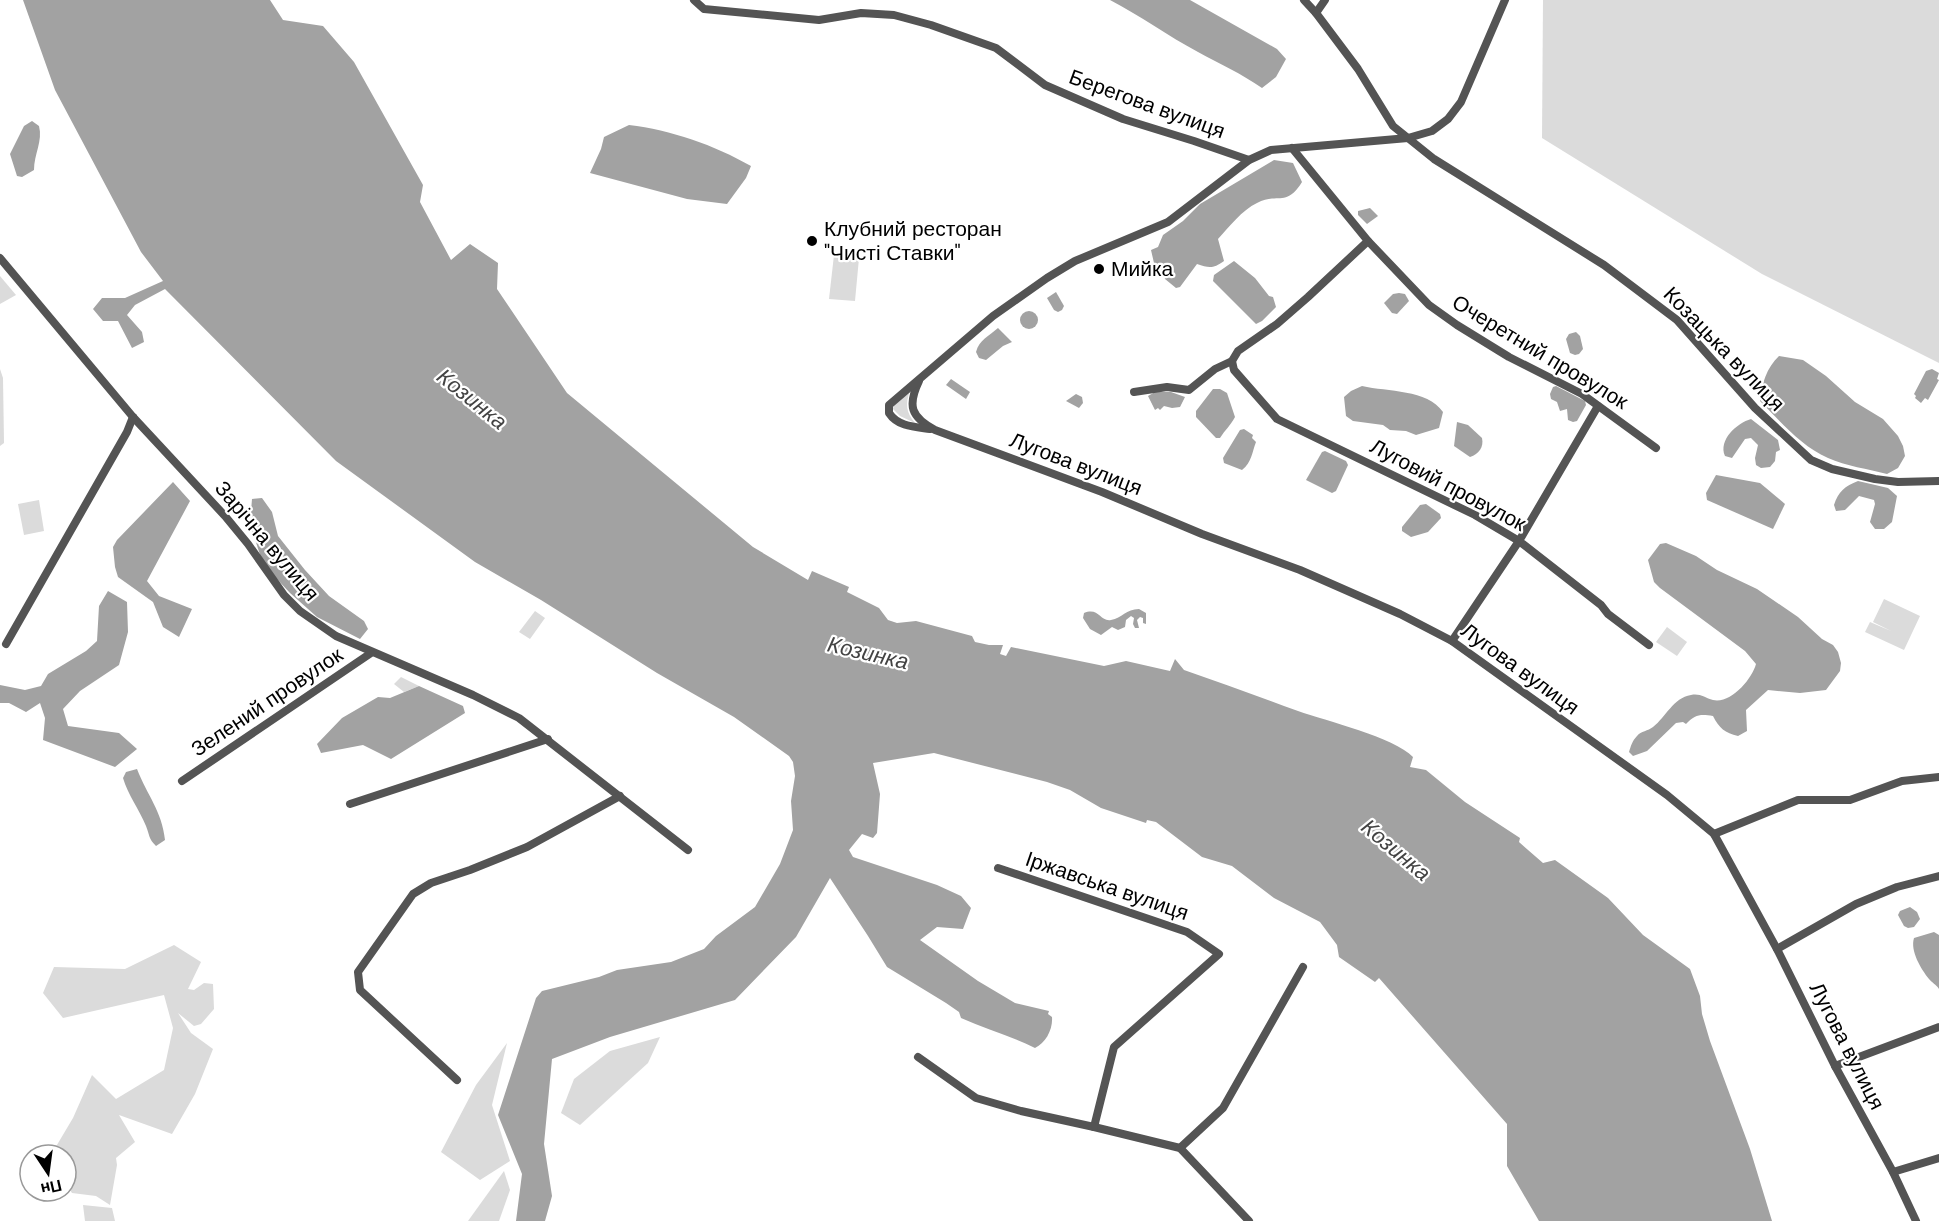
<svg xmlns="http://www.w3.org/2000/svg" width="1939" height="1221" font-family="'DM Sans',sans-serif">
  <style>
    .green { fill: #dbdbdb }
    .water { fill: #a2a2a2 }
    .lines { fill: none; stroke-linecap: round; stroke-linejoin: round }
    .street { stroke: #545454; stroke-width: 8 }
    .poi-dot { fill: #000; stroke: #fff; stroke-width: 2 }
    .labels { text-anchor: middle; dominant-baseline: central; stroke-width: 4.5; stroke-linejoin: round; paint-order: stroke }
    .street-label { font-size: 21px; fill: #000; stroke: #fff }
    .poi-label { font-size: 21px; fill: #000; stroke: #fff; text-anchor: start }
    .water-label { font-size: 22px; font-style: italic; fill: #434343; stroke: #fff }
  </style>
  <rect width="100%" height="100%" fill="#fff"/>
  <g class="green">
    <polygon points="1543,0 1939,0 1939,363 1762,274 1542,138"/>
    <polygon points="834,255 859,258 855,301 829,299"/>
    <polygon points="0,276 16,295 0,304"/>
    <polygon points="0,369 3,378 4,443 0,446"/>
    <path d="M910,391C905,404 906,412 915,423L900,416L893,409L894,405Z"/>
    <polygon points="39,500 44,531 24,535 18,504"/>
    <polygon points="1884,599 1920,616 1904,650 1865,632 1870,622 1891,631 1873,622"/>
    <polygon points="535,611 545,618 530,639 519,632"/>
    <polygon points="1667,627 1687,642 1677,656 1656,642"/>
    <polygon points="401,677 419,686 404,692 394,684"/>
    <polygon points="174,945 201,962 188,989 194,990 204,983 213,984 214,1009 201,1024 194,1026 178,1013 191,1033 213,1049 195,1094 172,1134 119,1115 135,1142 116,1158 117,1165 110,1205 96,1196 72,1193 66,1184 66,1155 51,1155 73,1118 92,1075 116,1099 164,1070 173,1028 164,995 63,1018 43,993 54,967 125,969"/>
    <polygon points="660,1037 648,1063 580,1125 561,1113 574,1079 610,1051"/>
    <polygon points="507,1043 492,1105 510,1161 480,1180 441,1152 476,1085"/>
    <polygon points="504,1171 510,1190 499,1221 468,1221"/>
    <polygon points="83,1205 112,1208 115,1221 85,1221"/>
  </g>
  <g class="water">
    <path d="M23,0H270L283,20L323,26L354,62L423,185L420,202L451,260L470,244L498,263L497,289L567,393L753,547L808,580L812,571L849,587L847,592L879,608L888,620L897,623L916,621L972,636L975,642L989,645H1003L1000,654L1006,656L1011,647L1104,666L1126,661L1170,671L1175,659L1184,670C1222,683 1260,697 1298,711C1326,721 1394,737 1413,757L1410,767L1426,770L1465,802L1520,838L1519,842L1543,863L1555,860L1608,898L1643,935L1690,969L1700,996L1702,1014L1710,1041L1750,1149L1772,1221H1539L1507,1166V1124L1379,978L1375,982L1339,957L1337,945L1320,922L1274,898L1232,866L1202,857L1156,822L1147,820L1146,823L1101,808L1070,790L1047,782L934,753L873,763L880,794L877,833L873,838L862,834L849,850L853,857L937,885L961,896L971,908L963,929L937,927L920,940L978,981L1015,1003L1049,1011L1048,1014L1052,1017C1053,1029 1046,1043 1035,1048C1011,1036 986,1029 961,1018L959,1012L946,1003L887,967L868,936L830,878L796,937L735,1000L610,1037L552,1059L544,1144L552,1196L545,1221H516L522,1174L498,1115L536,998L542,991L599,977L617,970L671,962L704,949L716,936L755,907L780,864L793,830L791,801L795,776L793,762L789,756L734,717L657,673L541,600L475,562L336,461L165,289L135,305L127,315L142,332L144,342L132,348L118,321H103L93,309L102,298H125L163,281L141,252L55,90Z"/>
    <path d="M1110,0H1190L1277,49L1286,59L1276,77L1262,88C1242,74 1220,64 1198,52C1168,36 1141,16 1110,0Z"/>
    <path d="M32,121L39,126C43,141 34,154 34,170L22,177L17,176L10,154L24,126Z"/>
    <path d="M629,125C671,130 714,145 751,166L746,178L727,204L687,199L590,173L601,149L604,137Z"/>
    <path d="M1274,160L1293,163L1302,182C1286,208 1277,192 1257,203C1242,210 1229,227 1218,239L1224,261C1213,269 1209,268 1197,264L1180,287L1176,288L1165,279L1162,270L1154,263L1151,250L1158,247L1163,235L1183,221L1200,204Z"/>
    <polygon points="1370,208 1378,216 1367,224 1358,215 1358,211"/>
    <polygon points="1234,261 1255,278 1269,296 1273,297 1276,307 1262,321 1256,324 1213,281 1214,275"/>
    <polygon points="1056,292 1064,306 1062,310 1058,312 1054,310 1047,298"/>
    <polygon points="1399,293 1405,294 1409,301 1397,314 1392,313 1384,303 1393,294"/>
    <circle cx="1029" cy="320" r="9"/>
    <path d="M998,328L1012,342L1003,346L986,360L979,358L976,352C979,340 989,336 998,328Z"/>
    <polygon points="1576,332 1580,336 1583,349 1579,354 1575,355 1570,353 1566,339 1569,334"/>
    <path d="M1779,356L1803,360L1826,376L1855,402L1883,419L1898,436L1903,446L1905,456L1898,468L1887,474C1868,469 1846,466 1828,458C1801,446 1781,422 1760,401C1761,385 1767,367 1779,356Z"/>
    <polygon points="1932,369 1939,373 1937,379 1939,380 1928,400 1925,398 1921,403 1915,398 1916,396 1914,394 1926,371"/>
    <polygon points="951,379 970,392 966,399 946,385"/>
    <path d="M1362,386C1388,392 1427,389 1443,412L1439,428L1416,435L1406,431L1390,430L1383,425L1353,421L1346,416L1344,397L1351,391Z"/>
    <polygon points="1556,386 1585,401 1586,405 1577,421 1573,422 1568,420 1567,409 1560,411 1557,402 1551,399 1550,394 1553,387"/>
    <path d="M1213,389H1220L1227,393L1235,417C1230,426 1225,430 1220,438H1216L1196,417V411Z"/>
    <polygon points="1155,392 1171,392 1185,397 1180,407 1172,408 1164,406 1160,410 1158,408 1155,410 1148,396"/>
    <polygon points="1076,394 1082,397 1083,403 1079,408 1066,401"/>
    <path d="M1751,419L1778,440L1780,450L1776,452L1775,461L1770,467L1761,468L1756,465L1755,458L1758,445L1751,438L1745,439L1732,458L1725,456C1718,440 1737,423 1751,419Z"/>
    <path d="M1457,422L1468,425L1482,438C1484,447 1479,454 1470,457L1454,446Z"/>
    <path d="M1244,429L1253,435L1252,438L1256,442C1252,452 1252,462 1242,470L1224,463L1223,458L1240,430Z"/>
    <polygon points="1325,451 1346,461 1348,465 1336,491 1332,493 1306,480 1322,452"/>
    <polygon points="1716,475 1760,483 1785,504 1773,529 1707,500 1706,493"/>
    <path d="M1858,481L1888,488L1897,496L1892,522L1884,529H1875L1870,522L1875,504L1874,500L1859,496L1845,510L1836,511L1834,505C1838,492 1845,486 1858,481Z"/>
    <polygon points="173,482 190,501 147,581 159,596 192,609 179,637 163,627 153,602 118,577 115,567 113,547 117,540"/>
    <polygon points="262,498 272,512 278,536 305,570 329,596 364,621 368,629 360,639 317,617 290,593 263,564 250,524 252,499"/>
    <polygon points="1426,504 1440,514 1441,518 1428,532 1411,537 1402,531 1402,527 1420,505"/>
    <path d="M1666,543L1696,556L1717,570L1757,589L1798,617L1822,639L1833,645L1838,652L1841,663L1840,671L1826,690L1800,693L1768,690L1746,710L1747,731L1738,736C1725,733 1719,728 1713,716C1701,714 1695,714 1686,724L1683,722L1676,723L1647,751L1633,756L1629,752C1631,746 1632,741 1637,736C1641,731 1648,731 1653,727C1666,717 1673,698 1691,695C1700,693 1705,698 1713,700C1731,704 1752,679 1756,664L1745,651L1660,588L1654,582L1648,560L1660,544Z"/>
    <polygon points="108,591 127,602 128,632 119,665 80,691 63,709 68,726 119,733 137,749 115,767 43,740 45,718 40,703 26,712 9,703 0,703 0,685 25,690 41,686 48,674 86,651 97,641 99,606"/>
    <path d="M1139,609L1146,613V624L1143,623V618L1140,617L1137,620L1139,628H1135L1133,624L1134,618L1131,616L1126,620L1125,627L1118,630L1112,627L1101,635L1090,629L1083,618L1084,613C1099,607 1100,622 1111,620C1122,618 1126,609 1139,609Z"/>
    <polygon points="419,686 463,706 465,713 391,759 363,745 321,753 317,744 342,718 378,697 390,698"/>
    <path d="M137,769C147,795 162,811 165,840L156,846C148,838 150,836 146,826C139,809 128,795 123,778L126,772Z"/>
    <polygon points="1910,907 1917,912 1920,919 1914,927 1908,928 1904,926 1898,915 1900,911"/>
    <path d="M1934,932L1939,935V989C1936,984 1932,983 1929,979C1921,969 1910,951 1914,938Z"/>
  </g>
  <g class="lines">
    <g class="street">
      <polyline points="694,0 704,9 819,20 861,13 894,15 931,25 996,48 1045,85 1123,119 1194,141 1249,160"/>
      <polyline points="1304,0 1316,13 1358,69 1393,126 1434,159 1604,265 1677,320 1755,408 1811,460 1832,469 1875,479 1898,482 1939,481"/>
      <polyline points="1316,13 1325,0"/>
      <polyline points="1292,148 1368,241 1429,305 1457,325 1509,357 1582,394 1656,448"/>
      <polyline points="1368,241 1308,297 1277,324 1238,351 1232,361 1234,370 1277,419 1475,515 1519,541 1601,605 1608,614 1649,645"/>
      <polyline points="0,258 133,417 225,516 248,544 284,595 300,611 336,636 473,695 519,718 688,850"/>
      <path d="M919,381C907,406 911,417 935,430L1102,492L1202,534L1300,570L1400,614L1452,641L1667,795L1714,834L1777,949L1835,1066L1893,1172L1916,1221"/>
      <polyline points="1134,392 1167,387 1189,390 1215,369 1232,361"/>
      <path d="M930,429C916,427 898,427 889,413V405L993,316L1047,278L1075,261L1168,222L1249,160L1271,150L1408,138L1432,131L1448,119L1461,102L1505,0"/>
      <polyline points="1452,641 1519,541 1598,406"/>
      <polyline points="6,644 127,432 133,417"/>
      <polyline points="182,781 371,653"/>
      <polyline points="350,804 548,739"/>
      <polyline points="1714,834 1798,800 1850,800 1902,781 1939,777"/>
      <polyline points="998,868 1187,932 1219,954 1114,1047 1094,1127 1180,1148 1249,1221"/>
      <polyline points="1777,949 1856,904 1897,887 1939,876"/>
      <polyline points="918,1057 976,1098 1021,1111 1094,1127"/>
      <polyline points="1835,1066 1939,1027"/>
      <polyline points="457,1080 360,990 358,972 413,894 431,883 470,870 527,847 620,796"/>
      <polyline points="1180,1148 1223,1108 1303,967"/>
      <polyline points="1893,1172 1939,1158"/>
    </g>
  </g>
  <g class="poi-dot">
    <circle cx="812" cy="241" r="6"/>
    <circle cx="1099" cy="269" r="6"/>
  </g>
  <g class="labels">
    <g class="street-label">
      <text transform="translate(1147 104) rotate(20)">Берегова вулиця</text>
      <text transform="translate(1724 349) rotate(46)">Козацька вулиця</text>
      <text transform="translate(1540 352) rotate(31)">Очеретний провулок</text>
      <text transform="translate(1076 464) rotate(21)">Лугова вулиця</text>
      <text transform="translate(1448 485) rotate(28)">Луговий провулок</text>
      <text transform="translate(267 541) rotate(50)">Зарічна вулиця</text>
      <text transform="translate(1520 669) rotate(36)">Лугова вулиця</text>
      <text transform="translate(267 702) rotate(-34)">Зелений провулок</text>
      <text transform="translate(1107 886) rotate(19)">Іржавська вулиця</text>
      <text transform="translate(1847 1046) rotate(63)">Лугова вулиця</text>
    </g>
    <g class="poi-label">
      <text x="824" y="229">Клубний ресторан<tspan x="824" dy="24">"Чисті Ставки"</tspan></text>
      <text x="1111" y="269">Мийка</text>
    </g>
    <g class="water-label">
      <text transform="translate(472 399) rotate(39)">Козинка</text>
      <text transform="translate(868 653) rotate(13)">Козинка</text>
      <text transform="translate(1396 850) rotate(40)">Козинка</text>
    </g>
  </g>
  <g transform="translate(48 1173) rotate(167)"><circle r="28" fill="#ffffff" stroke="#999999" stroke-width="1.5"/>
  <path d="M0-4.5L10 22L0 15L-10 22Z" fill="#000000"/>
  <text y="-9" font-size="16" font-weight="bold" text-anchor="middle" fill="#000000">Пн</text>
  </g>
</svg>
